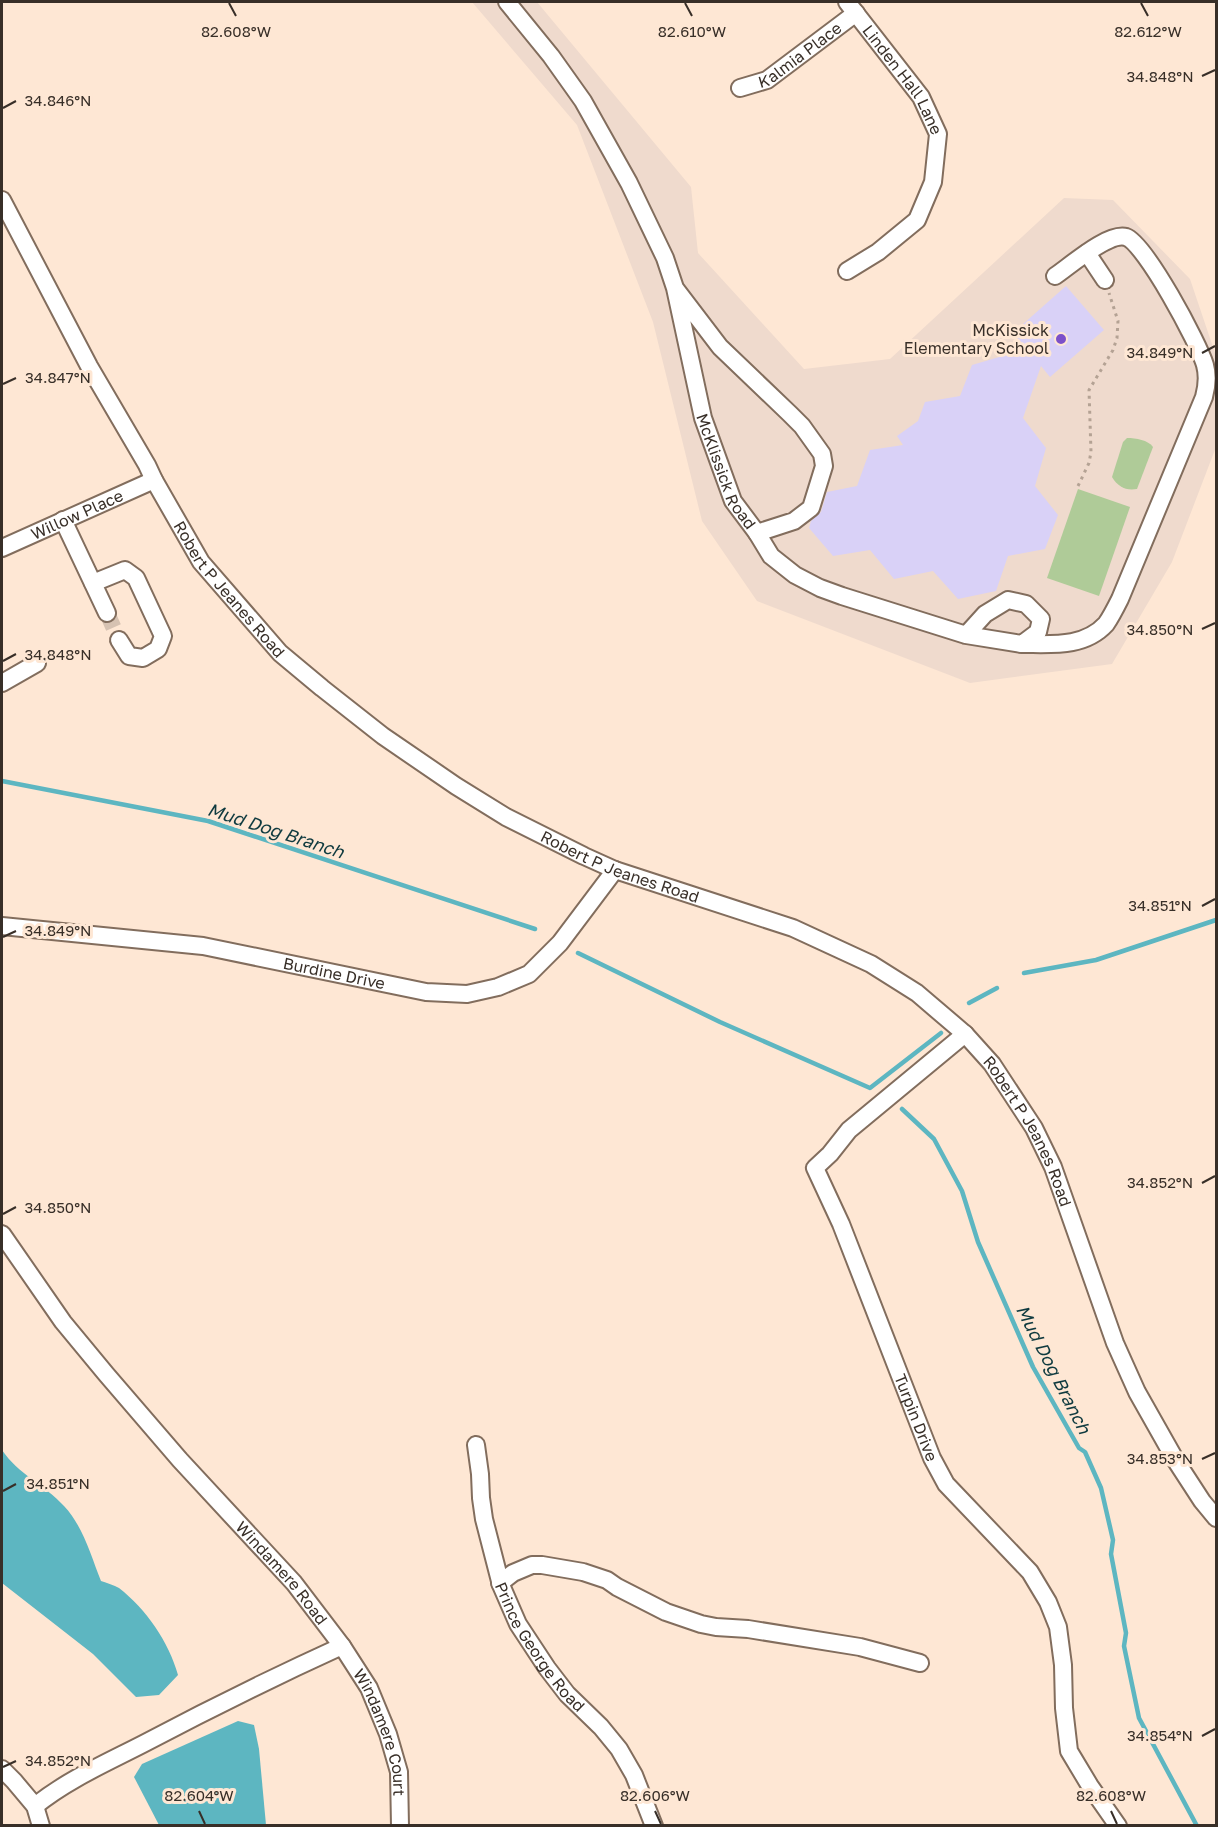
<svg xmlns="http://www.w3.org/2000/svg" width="1218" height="1827" font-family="'Golos Text',sans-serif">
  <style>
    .education { fill: #efdacd }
    .green { fill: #afcb98 }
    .water { fill: #5db6c1 }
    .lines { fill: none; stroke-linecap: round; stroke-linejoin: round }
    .stream { stroke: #5db6c1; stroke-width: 4.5 }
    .building { fill: #d9d1f7 }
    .minor-tunnel { stroke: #d6c2b2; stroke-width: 16; stroke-dasharray: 16 8; stroke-linecap: butt }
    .minor-casing { stroke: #826d5d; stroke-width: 20 }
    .path { stroke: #b4a294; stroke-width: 3; stroke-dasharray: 3 4.5; stroke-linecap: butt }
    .minor { stroke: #fff; stroke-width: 16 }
    .ticks { fill: none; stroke: #382f28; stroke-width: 2 }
    .poi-dot { fill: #7c50c9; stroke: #fee7d4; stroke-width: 2 }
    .labels { text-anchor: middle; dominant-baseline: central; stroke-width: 6; stroke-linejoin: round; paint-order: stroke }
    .street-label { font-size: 16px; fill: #382f28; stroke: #fee7d4 }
    .poi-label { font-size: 16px; fill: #382f28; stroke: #fee7d4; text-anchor: end }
    .water-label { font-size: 18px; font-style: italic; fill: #0f3a3f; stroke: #fee7d4 }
    .ticks-label { font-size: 15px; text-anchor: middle; fill: #382f28; stroke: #fee7d4; stroke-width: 6; stroke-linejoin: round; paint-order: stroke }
  </style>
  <rect width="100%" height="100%" fill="#fee7d4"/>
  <polygon class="education" points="472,2 537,2 691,187 698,253 804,369 890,359 1064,198 1113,200 1190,279 1216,356 1216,447 1172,562 1112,664 970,683 757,601 702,521 653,322 577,125"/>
  <g class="green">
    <path d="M1127,438C1136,438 1148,440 1153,447L1137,489C1126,491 1118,487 1112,477L1123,442Z"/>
    <polygon points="1078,489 1130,507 1099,596 1047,578"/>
  </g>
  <g class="water">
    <path d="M2,1450C18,1474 45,1485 64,1506C83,1526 91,1556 101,1581C107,1583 114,1585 119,1588C146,1609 169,1642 178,1675L159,1695L136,1697L93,1654L2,1583Z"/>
    <polygon points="238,1721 254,1725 259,1749 266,1825 159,1825 134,1777 142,1764"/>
  </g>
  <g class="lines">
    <g class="stream">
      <polyline points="2,781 208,821 535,929"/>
      <polyline points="578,953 720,1022 870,1088 941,1033"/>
      <polyline points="1024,973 1096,960 1216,920"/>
      <polyline points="969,1003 997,988"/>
      <polyline points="902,1109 934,1139 962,1191 978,1242 1033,1367 1079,1448 1085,1452 1101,1488 1113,1540 1111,1554 1126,1633 1124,1646 1139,1718 1197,1826"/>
    </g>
  </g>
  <polygon class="building" points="1066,286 1104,330 1050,377 1041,366 1023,418 1046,448 1035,486 1058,515 1045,549 1008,556 996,591 958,599 933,571 894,579 870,550 833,556 809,528 811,521 821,512 827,492 857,486 870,450 903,445 897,436 918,421 925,402 960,396 972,365 1027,349 1013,333"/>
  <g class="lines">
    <polyline class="minor-tunnel" points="107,613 119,640"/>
    <g class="minor-casing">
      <g id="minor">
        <path id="s1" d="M507,2L551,56L583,101L629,183L665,258L675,288L703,418L733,501L757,533L794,521L811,508L824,466L822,454L802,426L790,414L720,347L675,288"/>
        <path id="s2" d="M847,2L921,97L938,134L933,182L917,220L878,252L847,271"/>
        <path id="s3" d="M740,88L767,80L856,13"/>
        <path id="s4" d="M2,200L89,366L147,465L154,480L201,562L280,653L322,688L383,736L456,786L506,817L584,856L615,870L793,928L871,964L917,993L965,1034L992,1064L1034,1128L1053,1167L1115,1343L1137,1392L1176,1461L1202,1501L1216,1518"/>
        <polyline points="1087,253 1105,280"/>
        <polyline points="63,520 107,613"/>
        <polyline points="757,533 771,556 795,575 820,588 842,596 966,635 1022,644 1038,632 1041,619 1026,604 1008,600 985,614 966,635"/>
        <path id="s5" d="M2,548L154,480"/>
        <polyline points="93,583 125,570 136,578 163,636 158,649 143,658 129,656 119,640"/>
        <path d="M1022,644C1051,644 1084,648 1106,624C1111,617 1116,607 1120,599L1204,397C1207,386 1208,376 1205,365C1199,344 1145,243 1126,237C1108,232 1070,266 1055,276"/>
        <polyline points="2,683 37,663"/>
        <path id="s6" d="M2,926L203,946L426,992L467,994L498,987L529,974L560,943L615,870"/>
        <path id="s7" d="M965,1034L849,1130L830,1154L815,1168L841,1224L932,1458L946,1484L1030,1572L1048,1602L1058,1627L1063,1665L1064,1708L1069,1751L1090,1786L1118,1826"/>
        <path id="s8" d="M2,1234L63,1322L106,1374L180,1460L294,1583L342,1646C274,1677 209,1709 143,1744C106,1763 67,1780 35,1806"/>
        <path id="s9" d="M476,1445L480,1474L481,1498L484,1519L501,1585L518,1624L547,1668L567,1694L601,1727L619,1749L634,1775L654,1826"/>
        <polyline points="500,1583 513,1573 532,1565 542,1565 583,1572 607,1580 617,1587 666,1612 701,1624 716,1627 748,1629 860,1647 920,1663"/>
        <path id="s10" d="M342,1646L369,1688L388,1734L399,1772L400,1826"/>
        <polyline points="2,1769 14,1781 35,1806 41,1826"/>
      </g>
    </g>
    <polyline class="path" points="1078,486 1089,463 1091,452 1089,390 1113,350 1117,338 1118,321 1109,293"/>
    <use href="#minor" class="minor"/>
  </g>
  <path class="ticks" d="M229,3L236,16M685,3L692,16M1141,3L1148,16M1202,76L1215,70M3,108L16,101M1202,353L1215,346M3,384L16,378M1202,629L1215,623M3,661L16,654M1202,906L1215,899M3,937L16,931M1202,1183L1215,1176M3,1214L16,1207M1202,1459L1215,1453M3,1491L16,1484M1202,1736L1215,1729M3,1767L16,1761M199,1811L205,1824M655,1811L661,1824M1111,1811L1117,1824"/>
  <circle class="poi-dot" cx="1061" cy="339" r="6"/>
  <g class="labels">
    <g class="street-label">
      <text stroke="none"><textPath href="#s3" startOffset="69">Kalmia Place</textPath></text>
      <text stroke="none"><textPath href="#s2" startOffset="96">Linden Hall Lane</textPath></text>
      <text stroke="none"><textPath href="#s1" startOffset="525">McKlissick Road</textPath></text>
      <text stroke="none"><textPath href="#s5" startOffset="82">Willow Place</textPath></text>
      <text stroke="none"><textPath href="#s4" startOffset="452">Robert P Jeanes Road</textPath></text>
      <text stroke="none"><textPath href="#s4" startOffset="938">Robert P Jeanes Road</textPath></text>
      <text stroke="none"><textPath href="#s6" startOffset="336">Burdine Drive</textPath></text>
      <text stroke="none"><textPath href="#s4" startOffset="1442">Robert P Jeanes Road</textPath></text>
      <text stroke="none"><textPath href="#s7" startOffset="471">Turpin Drive</textPath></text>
      <text stroke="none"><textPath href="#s8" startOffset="440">Windamere Road</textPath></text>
      <text stroke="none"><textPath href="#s9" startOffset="216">Prince George Road</textPath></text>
      <text stroke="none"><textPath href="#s10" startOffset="96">Windamere Court</textPath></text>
    </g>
    <g class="poi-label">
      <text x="1049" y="330">McKissick<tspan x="1049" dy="18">Elementary School</tspan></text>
    </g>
    <g class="water-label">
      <text transform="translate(276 830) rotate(18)">Mud Dog Branch</text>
      <text transform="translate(1054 1369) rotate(63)">Mud Dog Branch</text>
    </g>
  </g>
  <g class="ticks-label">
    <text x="236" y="37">82.608°W</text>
    <text x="692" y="37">82.610°W</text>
    <text x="1148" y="37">82.612°W</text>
    <text x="1160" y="82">34.848°N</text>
    <text x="58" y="106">34.846°N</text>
    <text x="1160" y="358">34.849°N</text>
    <text x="58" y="383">34.847°N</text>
    <text x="1160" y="635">34.850°N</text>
    <text x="58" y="660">34.848°N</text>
    <text x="1160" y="911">34.851°N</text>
    <text x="58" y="936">34.849°N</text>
    <text x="1160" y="1188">34.852°N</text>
    <text x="58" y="1213">34.850°N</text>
    <text x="1160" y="1464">34.853°N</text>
    <text x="58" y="1489">34.851°N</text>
    <text x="1160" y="1741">34.854°N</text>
    <text x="58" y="1766">34.852°N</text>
    <text x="199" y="1801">82.604°W</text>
    <text x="655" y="1801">82.606°W</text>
    <text x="1111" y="1801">82.608°W</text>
  </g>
  <rect width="1218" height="1827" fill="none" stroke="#382f28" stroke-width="6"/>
</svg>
